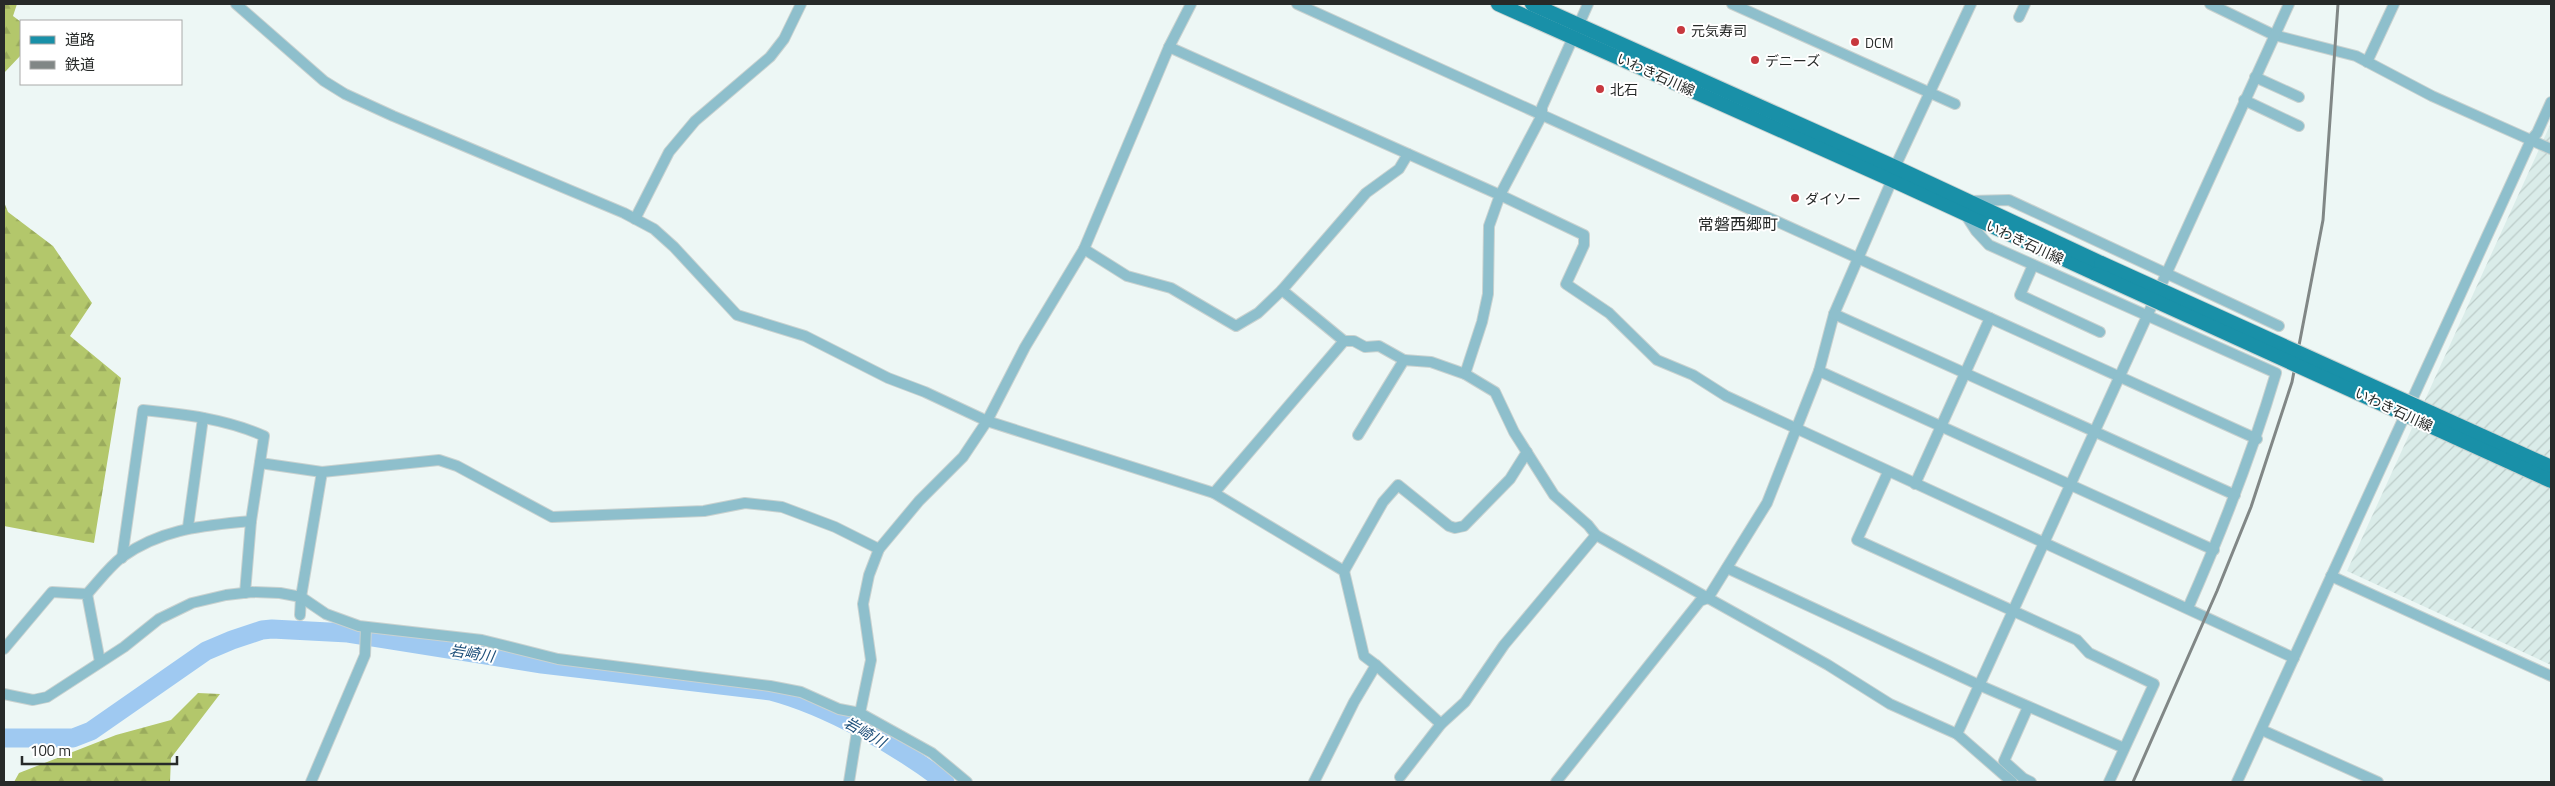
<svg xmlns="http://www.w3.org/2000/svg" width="2555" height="786" font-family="'Titillium Web','Noto Sans JP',sans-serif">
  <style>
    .industrial { fill: url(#industrial-furrows) }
    .forest { fill: url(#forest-firs) }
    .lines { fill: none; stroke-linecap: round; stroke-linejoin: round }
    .river { stroke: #9fc9f1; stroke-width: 19 }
    .minor-casing { stroke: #c9d2d0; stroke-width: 12 }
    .major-casing { stroke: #c9d2d0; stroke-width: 16 }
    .minor { stroke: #8ebfcc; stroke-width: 10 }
    .major { stroke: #1990a8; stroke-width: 14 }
    .rail { stroke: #818786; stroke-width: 3 }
    .major-bridge-casing { stroke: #c9d2d0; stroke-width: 16; stroke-linecap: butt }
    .major-bridge { stroke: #1990a8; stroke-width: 14 }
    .poi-dot { fill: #c7383e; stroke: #fff; stroke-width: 2 }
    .labels { text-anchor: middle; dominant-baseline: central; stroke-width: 4; stroke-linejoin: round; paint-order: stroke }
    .poi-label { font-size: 14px; fill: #272a29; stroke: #fff; text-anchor: start }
    .street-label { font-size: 14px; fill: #272a29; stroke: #fff }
    .water-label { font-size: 15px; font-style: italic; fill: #1d4f7a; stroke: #fff }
    .quarter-label { font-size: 16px; fill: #272a29; stroke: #fff }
  </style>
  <defs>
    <pattern id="industrial-furrows" width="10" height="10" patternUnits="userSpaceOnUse" patternTransform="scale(1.25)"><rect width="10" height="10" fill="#daece9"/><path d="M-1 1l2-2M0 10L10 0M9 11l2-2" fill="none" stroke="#bbcbc8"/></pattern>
    <pattern id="forest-firs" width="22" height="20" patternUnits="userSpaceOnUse" patternTransform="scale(1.25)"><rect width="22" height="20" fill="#b3c76b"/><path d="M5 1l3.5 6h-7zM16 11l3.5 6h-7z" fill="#9aab5d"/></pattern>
  </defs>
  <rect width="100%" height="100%" fill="#edf7f5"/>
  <polygon class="industrial" points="2551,123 2551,665 2347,571"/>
  <g class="forest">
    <polygon points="4,4 17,4 13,16 21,22 21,55 4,73"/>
    <polygon points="4,202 8,212 53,246 92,303 70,336 121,378 94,543 4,526"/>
    <polygon points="198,693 220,694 171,758 170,782 14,782 19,773 116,735 171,720"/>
  </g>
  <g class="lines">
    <path class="river" d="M4,738H73L91,731L206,651L232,640L262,630L272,629L348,633L542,664L771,691C828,706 898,746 945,782"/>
    <g class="minor-casing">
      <g id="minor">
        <polyline points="236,4 324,81 345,94 393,116 624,213 654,229 674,247 737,315 805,336 888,378 925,392 987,421 1214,493 1344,571 1364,656 1376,665"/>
        <polyline points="1297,4 2257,439"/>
        <polyline points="1588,4 1542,107 1542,115 1500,195 1584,235 1584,245 1566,284 1609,313 1657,360 1693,375 1726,396 2294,658"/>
        <polyline points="1732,4 1955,104"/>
        <polyline points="1971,4 1895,167 1892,180 1834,314 1819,371 1767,503 1708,598 1828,665 1890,704 1957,734 2012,782"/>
        <polyline points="2210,4 2274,35 2356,56 2432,96 2551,149"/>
        <polyline points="2019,17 2025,4"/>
        <polyline points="1169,47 1500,195 1489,226 1488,294 1482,322 1465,374"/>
        <polyline points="2367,62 2394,4"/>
        <polyline points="2255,77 2299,97"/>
        <polyline points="2244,100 2299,126"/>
        <polyline points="1971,201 2009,200 2279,326"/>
        <path d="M1965,214L1976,231L1989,245L2276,373C2252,454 2222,531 2188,608"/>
        <polyline points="635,219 669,152 695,121 770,57 784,39 801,4"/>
        <polyline points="1084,249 1127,276 1171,288 1236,326 1258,313 1282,290"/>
        <polyline points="2033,265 2020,295 2100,332"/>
        <polyline points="1834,314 2235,495"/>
        <polyline points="1404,360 1379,346 1365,347 1354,341 1344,341 1282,290 1366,193 1399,169 1408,154"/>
        <polyline points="1819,371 2214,550"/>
        <polyline points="1358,435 1404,360 1431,362 1465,374 1495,392 1514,432 1554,495 1588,525 1596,535 1708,598 1700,601 1556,782"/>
        <polyline points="260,463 322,472 439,460 457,466 552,517 704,511 745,503 782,507 835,527 879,549"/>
        <polyline points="1888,472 1857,540 2077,640 2089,653 2154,684 2109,782"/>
        <polyline points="1915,484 1990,318"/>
        <polyline points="1214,493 1344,341"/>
        <polyline points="188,527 203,418"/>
        <path d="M122,558L143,410C184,414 226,419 264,436L251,521L245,593"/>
        <polyline points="1727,568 1979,685 2124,748"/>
        <polyline points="1344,571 1383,502 1398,485 1449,526 1455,528 1464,526 1510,479 1527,452"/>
        <polyline points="2331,576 2551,676"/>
        <path d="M87,594C98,582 109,567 122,557C163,528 203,526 251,521"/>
        <polyline points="300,615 301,597 322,472"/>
        <polyline points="4,649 52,592 87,594 100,662"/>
        <polyline points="4,694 33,700 47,697 124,647 159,619 192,603 226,595 252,592 280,593 301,597 326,614 359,626 482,640 558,659 770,686 801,692 839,709 860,713 932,753 967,782"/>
        <polyline points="2028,707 2004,761 2023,778 2031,782"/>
        <polyline points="2262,730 2378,782"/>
        <polyline points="1957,734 2289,4"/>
        <polyline points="1400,777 1441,724 1465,702 1504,645 1596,535"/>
        <polyline points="311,782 365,655 366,627"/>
        <polyline points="849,782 860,713 871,660 863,604 869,575 879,549 919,501 963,457 987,421 1025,347 1084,249 1169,47 1191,4"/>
        <polyline points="1314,782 1354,702 1376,665 1441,724"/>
        <polyline points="2237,782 2531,140 2537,133 2551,102"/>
      </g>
    </g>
    <g class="major-casing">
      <g id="major">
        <polyline points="1498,4 1892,180 2096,274"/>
        <polyline points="1532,4 1895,167 2101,263"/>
      </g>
    </g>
    <use href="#minor" class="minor"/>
    <use href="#major" class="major"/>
    <polyline class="rail" points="2133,782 2217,591 2251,507 2292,382 2323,220 2338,4"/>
    <g class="major-bridge-casing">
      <g id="major-bridge">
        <polyline points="2101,263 2551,467"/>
        <polyline points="2096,274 2551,481"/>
      </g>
    </g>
    <use href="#major-bridge" class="major-bridge"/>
  </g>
  <g class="poi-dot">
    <circle cx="1681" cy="30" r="5"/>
    <circle cx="1855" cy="42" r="5"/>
    <circle cx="1755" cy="60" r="5"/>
    <circle cx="1600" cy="89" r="5"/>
    <circle cx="1795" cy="198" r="5"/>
  </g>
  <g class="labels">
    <g class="poi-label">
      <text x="1691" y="30">元気寿司</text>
      <text x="1865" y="42">DCM</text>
      <text x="1765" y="60">デニーズ</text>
      <text x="1610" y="89">北石</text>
      <text x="1805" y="198">ダイソー</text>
    </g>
    <g class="street-label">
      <text transform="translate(1656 74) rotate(24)">いわき石川線</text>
      <text transform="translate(2025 242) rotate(25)">いわき石川線</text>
      <text transform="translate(2394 409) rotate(25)">いわき石川線</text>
    </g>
    <g class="water-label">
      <text transform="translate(472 653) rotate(9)">岩崎川</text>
      <text transform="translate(865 732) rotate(30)">岩崎川</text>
    </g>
    <g class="quarter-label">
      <text x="1738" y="224">常磐西郷町</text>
    </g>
  </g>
  <rect width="2555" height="786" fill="none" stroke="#272a29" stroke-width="10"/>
  <rect x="20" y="20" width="162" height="65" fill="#ffffff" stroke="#a9aaa9"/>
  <rect x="30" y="36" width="25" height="8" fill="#1990a8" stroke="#a9aaa9"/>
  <text x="65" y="45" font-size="15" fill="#272a29">道路</text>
  <rect x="30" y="61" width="25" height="8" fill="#818786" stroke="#a9aaa9"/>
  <text x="65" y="70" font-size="15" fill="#272a29">鉄道</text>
  <path d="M22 756v8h155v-8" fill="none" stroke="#272a29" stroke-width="2.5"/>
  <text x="30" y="756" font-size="15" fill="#272a29" stroke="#ffffff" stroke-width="4" paint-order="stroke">100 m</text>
</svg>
